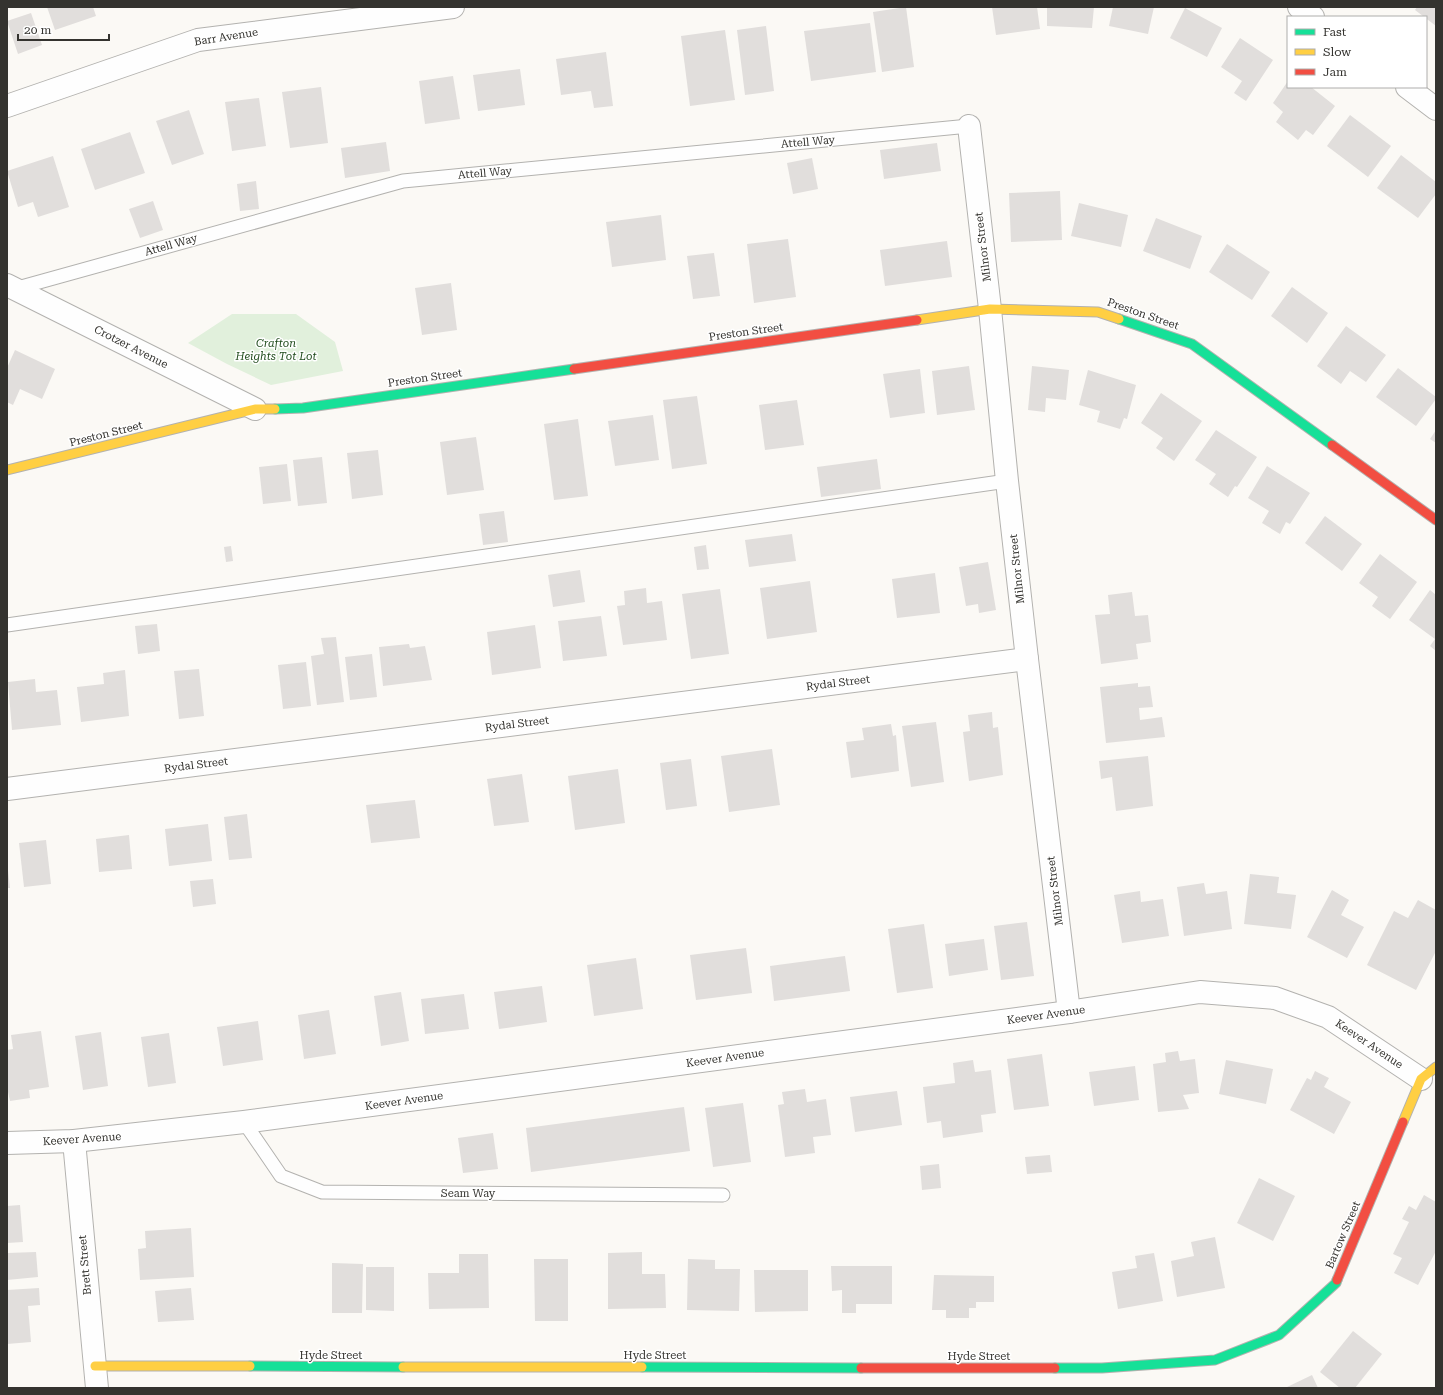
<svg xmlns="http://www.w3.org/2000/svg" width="1443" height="1395" font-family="'Roboto Serif',serif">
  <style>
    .green { fill: #e1f0dc }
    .building { fill: #e1dedc }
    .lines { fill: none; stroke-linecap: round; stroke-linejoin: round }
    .lane-casing { stroke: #b3b2af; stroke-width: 15 }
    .street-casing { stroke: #b3b2af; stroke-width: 24 }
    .fast-casing { stroke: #b3b2af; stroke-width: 11 }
    .slow-casing { stroke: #b3b2af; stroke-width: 11 }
    .jam-casing { stroke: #b3b2af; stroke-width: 11 }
    .lane { stroke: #fefefe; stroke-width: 13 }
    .street { stroke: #fefefe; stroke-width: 22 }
    .fast { stroke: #16e098; stroke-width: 9 }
    .slow { stroke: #ffcf43; stroke-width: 9 }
    .jam { stroke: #f24e42; stroke-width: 9 }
    .labels { text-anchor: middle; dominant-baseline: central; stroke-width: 3; stroke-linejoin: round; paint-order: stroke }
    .street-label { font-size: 11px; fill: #34332f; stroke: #fff }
    .park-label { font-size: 11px; font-style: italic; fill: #224d1e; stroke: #fff }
  </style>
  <rect width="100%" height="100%" fill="#fbf9f5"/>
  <polygon class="green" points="232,314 296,314 335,342 343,371 271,385 227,364 188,343"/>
  <g class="building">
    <polygon points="47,7 93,7 96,16 55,30"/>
    <polygon points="906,7 914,67 882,72 873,12"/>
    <polygon points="992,7 1037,7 1040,29 996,35"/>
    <polygon points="1047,7 1094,7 1092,28 1047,26"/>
    <polygon points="1113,7 1154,7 1148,34 1109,26"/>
    <polygon points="1417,7 1436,7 1436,26 1415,10"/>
    <polygon points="1185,8 1222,28 1207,57 1170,38"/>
    <polygon points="31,13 42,45 18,54 7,21"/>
    <polygon points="870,23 876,72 811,81 804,31"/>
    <polygon points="766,26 774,91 745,95 737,30"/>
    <polygon points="725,30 735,100 690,106 681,36"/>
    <polygon points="1240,38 1273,60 1246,101 1234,93 1242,81 1221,67"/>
    <polygon points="606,52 613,106 594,108 591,91 561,95 556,59"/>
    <polygon points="520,69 525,105 478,111 473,75"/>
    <polygon points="453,76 460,119 425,124 419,81"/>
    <polygon points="1288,81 1288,87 1311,87 1335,106 1313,135 1306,130 1298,140 1276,122 1283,112 1273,103"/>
    <polygon points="321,87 328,143 290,148 282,92"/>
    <polygon points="259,98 266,146 232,151 225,102"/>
    <polygon points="189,110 204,154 172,165 156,121"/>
    <polygon points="1350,115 1391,146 1368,177 1327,146"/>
    <polygon points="130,132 145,173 95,190 81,149"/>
    <polygon points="386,142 390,171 345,178 341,148"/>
    <polygon points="937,143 941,171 884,179 880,150"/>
    <polygon points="1401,155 1436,182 1436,194 1418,218 1377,188"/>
    <polygon points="53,156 69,207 38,217 33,202 18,207 7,171"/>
    <polygon points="812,158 818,189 793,194 787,163"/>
    <polygon points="256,181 259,209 240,211 237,184"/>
    <polygon points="1060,191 1062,240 1011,242 1009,193"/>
    <polygon points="153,201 163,230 140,238 129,209"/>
    <polygon points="1079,203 1128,215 1121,247 1071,236"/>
    <polygon points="661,215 666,260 612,267 606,222"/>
    <polygon points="1156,218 1202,236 1190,269 1143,251"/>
    <polygon points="788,239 796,297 754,303 747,244"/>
    <polygon points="947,241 952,277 885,286 880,250"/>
    <polygon points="1227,244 1270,272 1252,300 1209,272"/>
    <polygon points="714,253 720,296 693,299 687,256"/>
    <polygon points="451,283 457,330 422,335 415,288"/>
    <polygon points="1292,287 1328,313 1307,343 1271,316"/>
    <polygon points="1346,326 1386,355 1366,382 1350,371 1341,384 1317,366"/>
    <polygon points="15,350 55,369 42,399 20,389 13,405 7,402 7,368"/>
    <polygon points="969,366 975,410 937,415 932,371"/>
    <polygon points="1032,366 1069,370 1066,400 1046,398 1045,412 1028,410"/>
    <polygon points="1398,368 1436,397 1436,399 1416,426 1376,397"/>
    <polygon points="920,369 925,413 890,418 883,374"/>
    <polygon points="1088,370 1136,385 1127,419 1124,418 1120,429 1097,422 1100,411 1079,405"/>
    <polygon points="1161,393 1202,421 1174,461 1156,448 1163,438 1141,423"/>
    <polygon points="697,396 707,464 672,469 663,400"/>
    <polygon points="797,400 804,445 765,450 759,405"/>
    <polygon points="653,415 659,460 615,466 608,421"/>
    <polygon points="578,419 588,496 554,500 544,424"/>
    <polygon points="1216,430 1257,457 1237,487 1235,486 1228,497 1209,484 1216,474 1195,460"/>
    <polygon points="1436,430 1436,443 1430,439"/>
    <polygon points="476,437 484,490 447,495 440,442"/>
    <polygon points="378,450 383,495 352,499 347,453"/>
    <polygon points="322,457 327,503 298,506 293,460"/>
    <polygon points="877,459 881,489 821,497 817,467"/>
    <polygon points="287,464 291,501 263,504 259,467"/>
    <polygon points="1267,466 1310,493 1290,524 1286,522 1280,534 1262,523 1269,511 1248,498"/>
    <polygon points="504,511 508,542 483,545 479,514"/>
    <polygon points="1325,516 1362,544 1342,571 1305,543"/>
    <polygon points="792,534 796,561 749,567 745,540"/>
    <polygon points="706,545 709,569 697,570 694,547"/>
    <polygon points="231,546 233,561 226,562 224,547"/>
    <polygon points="1380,554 1417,582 1390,619 1372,606 1378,597 1359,583"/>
    <polygon points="988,562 996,610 979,613 978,604 966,606 959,567"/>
    <polygon points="580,570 585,602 553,607 548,575"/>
    <polygon points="935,573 940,613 897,618 892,579"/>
    <polygon points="810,581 817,632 767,639 760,588"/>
    <polygon points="646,588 647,603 662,601 667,640 623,645 617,606 625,605 624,591"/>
    <polygon points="720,589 729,654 691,659 682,594"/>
    <polygon points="1430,590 1436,595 1436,651 1430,646 1435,639 1409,620"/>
    <polygon points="1132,592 1135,616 1148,615 1151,642 1136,644 1138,659 1101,664 1095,615 1110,614 1108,595"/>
    <polygon points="601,616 607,656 563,661 558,621"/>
    <polygon points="157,624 160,651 138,654 135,626"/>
    <polygon points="535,625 541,668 492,675 487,632"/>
    <polygon points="336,637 344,702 317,705 311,656 324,654 321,638"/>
    <polygon points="409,644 410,648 425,646 432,680 383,686 379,647"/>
    <polygon points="372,654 377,697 350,700 345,657"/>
    <polygon points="306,662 311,706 283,709 278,665"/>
    <polygon points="199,669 204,716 179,719 174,671"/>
    <polygon points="125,670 129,716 81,722 77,687 104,684 103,673"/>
    <polygon points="35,679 36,692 57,690 61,725 12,730 8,682"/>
    <polygon points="1138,683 1138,687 1150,686 1153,707 1139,708 1140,720 1162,717 1165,737 1106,743 1100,687"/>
    <polygon points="992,712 993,728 998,727 1003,775 969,781 963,732 970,731 968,715"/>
    <polygon points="936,722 944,782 911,787 902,726"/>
    <polygon points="891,724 893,736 896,735 899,771 851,778 846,742 864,740 862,728"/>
    <polygon points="772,749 780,805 729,812 721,756"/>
    <polygon points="1148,756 1153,806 1116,811 1112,777 1101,779 1099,761"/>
    <polygon points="691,759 697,806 666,810 660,763"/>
    <polygon points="618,769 625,823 575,830 568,776"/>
    <polygon points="522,774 529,822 494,826 487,779"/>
    <polygon points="415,800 420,838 371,843 366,805"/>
    <polygon points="247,814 252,858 229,860 224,817"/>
    <polygon points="208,824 212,861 169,866 165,829"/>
    <polygon points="129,835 132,869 99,872 96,839"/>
    <polygon points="46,840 51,884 24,887 19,843"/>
    <polygon points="7,870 8,870 10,888 7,888"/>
    <polygon points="1250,874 1279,877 1277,893 1296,895 1291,929 1244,924"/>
    <polygon points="213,879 216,904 193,907 190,881"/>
    <polygon points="1204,883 1206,894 1227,891 1232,929 1184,936 1177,887"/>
    <polygon points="1332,890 1349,900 1341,915 1364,927 1347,958 1307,937"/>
    <polygon points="1140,891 1141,902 1163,899 1169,936 1122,943 1114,895"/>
    <polygon points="1418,900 1436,910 1436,951 1416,990 1367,965 1394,911 1408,918"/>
    <polygon points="1027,922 1034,976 1001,980 994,926"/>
    <polygon points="924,924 933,988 897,993 888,929"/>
    <polygon points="984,939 988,970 949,976 945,944"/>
    <polygon points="746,948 752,993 696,1000 690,955"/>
    <polygon points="845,956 850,991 774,1001 770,966"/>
    <polygon points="636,958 643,1009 594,1016 587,965"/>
    <polygon points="542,986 547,1022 499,1029 494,992"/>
    <polygon points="401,992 409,1041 381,1046 374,996"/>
    <polygon points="464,994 469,1029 425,1034 421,999"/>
    <polygon points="329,1010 336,1054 304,1059 298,1015"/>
    <polygon points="258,1021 263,1060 223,1066 217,1027"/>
    <polygon points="41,1031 49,1087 29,1090 30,1098 10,1101 8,1092 7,1092 7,1050 13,1049 11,1035"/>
    <polygon points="101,1032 108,1086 83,1090 75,1036"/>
    <polygon points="169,1033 176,1083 148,1087 141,1037"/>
    <polygon points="1178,1051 1180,1061 1195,1059 1199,1093 1183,1095 1189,1109 1158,1112 1153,1064 1166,1062 1165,1053"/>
    <polygon points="1042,1054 1049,1106 1014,1110 1007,1059"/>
    <polygon points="973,1060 975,1072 991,1070 996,1113 981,1115 983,1132 943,1138 941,1121 927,1123 923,1087 955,1083 953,1063"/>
    <polygon points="1226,1060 1273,1069 1266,1104 1219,1094"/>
    <polygon points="1135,1066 1139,1100 1094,1106 1089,1072"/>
    <polygon points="1315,1071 1329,1078 1324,1087 1351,1102 1334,1134 1290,1110 1307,1078 1311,1080"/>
    <polygon points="805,1089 807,1102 826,1099 831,1135 813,1137 815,1153 785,1157 778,1105 784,1104 782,1092"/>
    <polygon points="897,1091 902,1125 855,1132 850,1097"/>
    <polygon points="743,1103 751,1162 713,1167 705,1108"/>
    <polygon points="684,1107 690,1151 531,1172 526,1128"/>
    <polygon points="493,1133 498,1169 463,1173 458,1138"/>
    <polygon points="1050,1155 1052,1172 1027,1174 1025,1157"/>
    <polygon points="939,1164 941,1188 922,1190 920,1166"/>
    <polygon points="1259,1178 1295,1196 1273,1241 1237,1223"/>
    <polygon points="1424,1195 1436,1202 1436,1251 1418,1285 1394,1273 1402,1258 1393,1254 1409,1222 1402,1219 1409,1206 1416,1210"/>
    <polygon points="20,1205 23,1242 7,1243 7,1206"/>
    <polygon points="191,1228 194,1277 140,1280 138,1249 146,1248 145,1231"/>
    <polygon points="1215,1237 1225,1288 1177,1297 1171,1261 1194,1256 1191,1242"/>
    <polygon points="36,1252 38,1277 7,1280 7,1253"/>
    <polygon points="642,1252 642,1274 665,1274 666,1308 608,1309 608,1253"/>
    <polygon points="1154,1253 1163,1301 1118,1309 1112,1272 1137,1268 1135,1256"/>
    <polygon points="459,1254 488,1254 489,1308 429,1309 428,1273 459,1273"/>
    <polygon points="534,1259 568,1259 568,1321 535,1321"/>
    <polygon points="688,1259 715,1260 715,1269 740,1269 739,1311 687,1310"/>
    <polygon points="332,1263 363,1264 362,1313 332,1313"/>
    <polygon points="831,1266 892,1266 892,1304 856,1304 856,1313 842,1313 842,1290 832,1291"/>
    <polygon points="366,1267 394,1267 394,1311 366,1310"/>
    <polygon points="754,1270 808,1270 808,1311 755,1312"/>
    <polygon points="934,1275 994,1276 994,1302 976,1302 976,1308 969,1308 969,1318 946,1318 946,1310 932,1310"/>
    <polygon points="39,1288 40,1305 28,1306 31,1342 7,1344 7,1290"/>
    <polygon points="191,1288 194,1320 158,1322 155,1291"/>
    <polygon points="1353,1331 1382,1354 1355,1388 1340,1388 1320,1372"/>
    <polygon points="1312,1375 1318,1388 1285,1388"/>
  </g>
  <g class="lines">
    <g class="lane-casing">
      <g id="lane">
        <polyline points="14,289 403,181 969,126"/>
        <polyline points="7,625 1007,481"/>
        <polyline points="244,1122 281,1176 322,1192 723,1195"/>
      </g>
    </g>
    <g class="street-casing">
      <g id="street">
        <polyline points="1299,7 1313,17"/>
        <polyline points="1407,87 1436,109"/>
        <polyline points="7,106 198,40 453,7"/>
        <polyline points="969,126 990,309 1007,481 1027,659 1069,1012"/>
        <polyline points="7,285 255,409"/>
        <polyline points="7,789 1027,659"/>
        <polyline points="74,1141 97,1388"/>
        <polyline points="7,1143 74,1141 244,1122 1069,1012 1200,992 1275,998 1328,1017 1421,1079"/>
      </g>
    </g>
    <g class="fast-casing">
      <g id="fast">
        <polyline points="1119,319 1192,344 1332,445"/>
        <polyline points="275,409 303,408 574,369"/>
        <polyline points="250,1366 403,1367"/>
        <polyline points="642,1367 861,1368"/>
        <polyline points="1055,1368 1102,1368 1215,1360 1279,1335 1336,1283 1337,1280"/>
      </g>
    </g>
    <g class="slow-casing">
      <g id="slow">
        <polyline points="917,320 990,309 1098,312 1119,319"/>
        <polyline points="7,470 255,409 275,409"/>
        <polyline points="1403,1122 1421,1079 1436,1067"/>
        <polyline points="95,1366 250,1366"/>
        <polyline points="403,1367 642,1367"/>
      </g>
    </g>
    <g class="jam-casing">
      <g id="jam">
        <polyline points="574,369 917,320"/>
        <polyline points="1332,445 1436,520"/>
        <polyline points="1337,1280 1403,1122"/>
        <polyline points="861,1368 1055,1368"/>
      </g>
    </g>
    <use href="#lane" class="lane"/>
    <use href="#street" class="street"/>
    <use href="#fast" class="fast"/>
    <use href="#slow" class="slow"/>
    <use href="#jam" class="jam"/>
  </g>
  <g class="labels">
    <g class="street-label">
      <text transform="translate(226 37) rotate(-9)">Barr Avenue</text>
      <text transform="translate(808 142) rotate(-5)">Attell Way</text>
      <text transform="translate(485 173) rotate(-5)">Attell Way</text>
      <text transform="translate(171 245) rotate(-16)">Attell Way</text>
      <text transform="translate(983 247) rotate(-97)">Milnor Street</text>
      <text transform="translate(1143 314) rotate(19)">Preston Street</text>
      <text transform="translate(746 332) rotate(-8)">Preston Street</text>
      <text transform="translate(131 347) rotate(27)">Crotzer Avenue</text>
      <text transform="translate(425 378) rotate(-8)">Preston Street</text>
      <text transform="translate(106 434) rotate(-14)">Preston Street</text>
      <text transform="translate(1017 569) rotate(-96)">Milnor Street</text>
      <text transform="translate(838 683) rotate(-7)">Rydal Street</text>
      <text transform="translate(517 724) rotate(-7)">Rydal Street</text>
      <text transform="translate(196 765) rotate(-7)">Rydal Street</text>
      <text transform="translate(1055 891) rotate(-97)">Milnor Street</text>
      <text transform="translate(1046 1015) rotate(-8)">Keever Avenue</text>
      <text transform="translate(1369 1044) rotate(34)">Keever Avenue</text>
      <text transform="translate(725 1058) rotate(-8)">Keever Avenue</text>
      <text transform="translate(404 1101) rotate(-8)">Keever Avenue</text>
      <text transform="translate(82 1139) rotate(-4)">Keever Avenue</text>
      <text x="468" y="1193">Seam Way</text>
      <text transform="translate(1343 1235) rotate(-67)">Bartow Street</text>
      <text transform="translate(85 1265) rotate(-95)">Brett Street</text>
      <text x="331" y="1355">Hyde Street</text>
      <text x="655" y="1355">Hyde Street</text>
      <text x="979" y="1356">Hyde Street</text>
    </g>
    <g class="park-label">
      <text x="276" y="343">Crafton<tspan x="276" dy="13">Heights Tot Lot</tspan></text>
    </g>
  </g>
  <rect width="1443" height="1395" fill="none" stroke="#34332f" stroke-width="16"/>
  <rect x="1287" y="16" width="140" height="72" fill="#ffffff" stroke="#aeadac"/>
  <rect x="1295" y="29" width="20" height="6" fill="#16e098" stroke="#aeadac"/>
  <text x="1323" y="36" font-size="12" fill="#34332f">Fast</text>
  <rect x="1295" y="49" width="20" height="6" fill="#ffcf43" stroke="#aeadac"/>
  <text x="1323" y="56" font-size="12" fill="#34332f">Slow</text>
  <rect x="1295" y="69" width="20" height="6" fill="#f24e42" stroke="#aeadac"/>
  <text x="1323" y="76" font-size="12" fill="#34332f">Jam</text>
  <path d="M18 34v6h91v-6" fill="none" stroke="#34332f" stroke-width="2"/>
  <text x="24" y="34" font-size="12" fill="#34332f" stroke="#ffffff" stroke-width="3" paint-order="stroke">20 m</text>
</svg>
